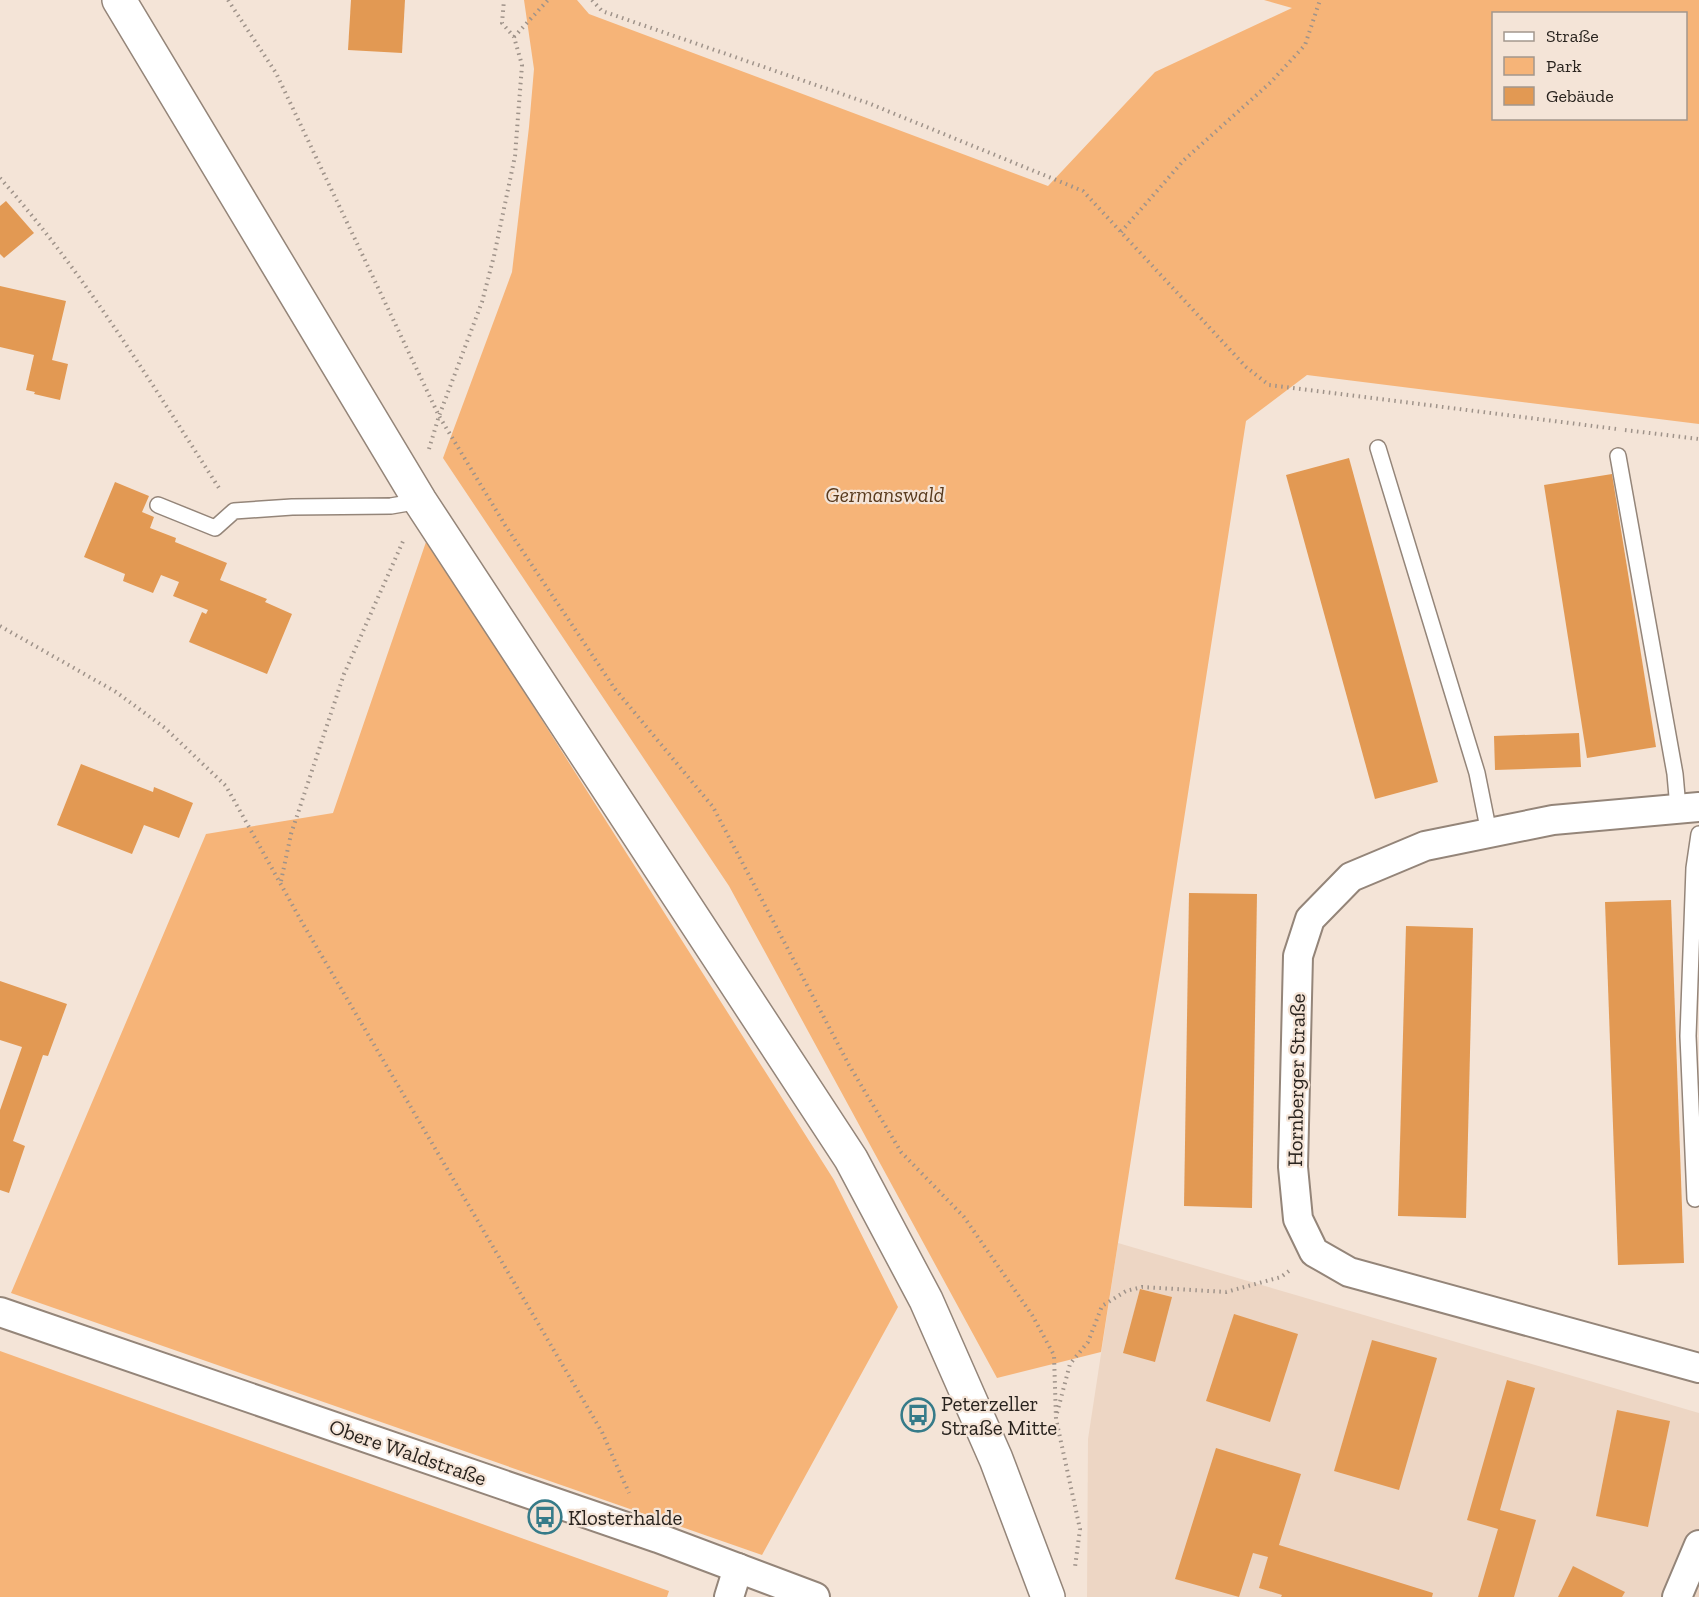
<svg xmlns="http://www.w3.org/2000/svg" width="1699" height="1597" font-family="'Zilla Slab',serif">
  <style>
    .built { fill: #edd6c4 }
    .green { fill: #f6b478; fill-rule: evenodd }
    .building { fill: #e29953 }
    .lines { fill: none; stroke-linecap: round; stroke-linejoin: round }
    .lane-casing { stroke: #948579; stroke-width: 18 }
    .street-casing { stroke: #948579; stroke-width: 32 }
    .secondary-casing { stroke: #948579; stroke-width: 36 }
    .path { stroke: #9f938a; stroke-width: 4; stroke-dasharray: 1.5 4.5; stroke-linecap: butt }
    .lane { stroke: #fff; stroke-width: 15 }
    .street { stroke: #fff; stroke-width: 28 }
    .secondary { stroke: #fff; stroke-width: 33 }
    .labels { text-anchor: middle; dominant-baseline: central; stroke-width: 4.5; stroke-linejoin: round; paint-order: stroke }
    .park-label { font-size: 21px; font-style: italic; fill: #583a1d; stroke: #f4e4d7 }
    .street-label { font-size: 21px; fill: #29231e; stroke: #f4e4d7 }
    .poi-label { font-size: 21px; fill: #29231e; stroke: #f4e4d7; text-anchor: start }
  </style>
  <rect width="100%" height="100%" fill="#f4e4d7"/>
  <polygon class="built" points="1118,1243 1699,1413 1699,1597 1087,1597 1088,1439"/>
  <g class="green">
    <path d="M524,0H577L589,14L1048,186L1155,72L1292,8L1264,0H1699V424L1307,375L1246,421L1101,1352L997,1378L729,886L443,458L512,272L529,127L534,69ZM1494,14H1686V118H1494Z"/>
    <polygon points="427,539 834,1180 898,1307 762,1555 11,1293 206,834 333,813"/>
    <polygon points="0,1351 669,1591 667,1597 0,1597"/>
  </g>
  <g class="building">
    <polygon points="351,0 405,0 402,53 348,50"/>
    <polygon points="6,201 34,233 4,258 0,254 0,206"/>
    <polygon points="0,286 66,301 52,360 68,364 60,400 34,394 35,392 26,390 34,355 0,347"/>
    <polygon points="1349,458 1438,782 1375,799 1286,475"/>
    <polygon points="1612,474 1656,747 1587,758 1544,485"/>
    <polygon points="115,482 149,496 142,512 154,517 150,528 176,538 175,542 227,563 220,580 267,599 265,602 292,614 267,674 189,642 202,612 206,614 208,610 173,596 179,582 161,575 153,593 123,581 125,574 84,557"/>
    <polygon points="1579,733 1581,767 1495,770 1494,736"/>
    <polygon points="81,764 153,792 154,787 193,803 179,838 144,825 132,854 57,825"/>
    <polygon points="1189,893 1257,894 1252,1208 1184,1206"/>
    <polygon points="1671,900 1684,1263 1618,1265 1605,902"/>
    <polygon points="1406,926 1473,928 1466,1218 1398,1216"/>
    <polygon points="0,981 67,1004 48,1056 43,1055 13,1141 25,1146 9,1193 0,1190 0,1110 22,1047 0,1040"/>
    <polygon points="1140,1289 1172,1297 1155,1362 1123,1353"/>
    <polygon points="1234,1314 1298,1334 1270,1422 1206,1401"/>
    <polygon points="1372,1340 1437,1358 1399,1490 1334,1471"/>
    <polygon points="1507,1380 1535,1388 1500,1510 1536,1520 1514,1597 1478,1597 1498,1529 1467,1520"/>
    <polygon points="1617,1410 1670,1421 1648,1527 1596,1516"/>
    <polygon points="1216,1448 1301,1474 1279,1545 1433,1593 1432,1597 1281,1597 1282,1595 1259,1588 1268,1557 1253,1553 1239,1597 1175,1579"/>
    <polygon points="1573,1566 1625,1592 1622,1597 1558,1597"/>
  </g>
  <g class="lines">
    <g class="lane-casing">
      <g id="lane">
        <polyline points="1378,448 1477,773 1489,833"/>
        <polyline points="1618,456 1675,774 1678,808"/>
        <polyline points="158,505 215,528 234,511 292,507 391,506 420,501"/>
        <polyline points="1695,1199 1688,1036 1694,868 1699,834"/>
      </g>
    </g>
    <g class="street-casing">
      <g id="street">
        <polyline points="1699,807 1553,820 1425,846 1351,877 1310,919 1298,956 1293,1167 1298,1219 1314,1252 1349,1272 1699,1368"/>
        <polyline points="0,1312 658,1538 815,1597"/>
        <polyline points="729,1597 738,1568"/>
        <polyline points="1677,1597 1699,1545"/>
      </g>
    </g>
    <g class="secondary-casing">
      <polyline id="secondary" points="119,0 420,501 851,1159 926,1300 996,1459 1048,1597"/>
    </g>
    <g class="path">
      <polyline points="228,0 276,73 439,416 505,525 615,689 713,807 849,1065 901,1152 964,1217 1032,1315 1054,1355 1056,1419 1080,1529 1075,1567"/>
      <polyline points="592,0 602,11 868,103 1083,191 1246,367 1269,385 1617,429"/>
      <polyline points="514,37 548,0"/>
      <path d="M0,178C85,274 151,383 221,491"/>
      <polyline points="1121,232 1184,160 1271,82 1305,45 1320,0"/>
      <polyline points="1625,430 1699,439"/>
      <polyline points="429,449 439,416 482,302 494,256 515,156 522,65 514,37 502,23 504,0"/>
      <polyline points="0,626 116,692 165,728 226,786 303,924 602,1432 629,1493"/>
      <polyline points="281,881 291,834 344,674 404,539"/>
      <polyline points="1057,1413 1070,1364 1088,1342 1102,1306 1126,1291 1142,1287 1226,1292 1281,1277 1289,1271"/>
    </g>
    <use href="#lane" class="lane"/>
    <use href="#street" class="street"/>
    <use href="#secondary" class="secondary"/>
  </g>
  <defs>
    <g id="bus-ring" transform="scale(1.725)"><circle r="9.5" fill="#f4e4d7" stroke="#367b89" stroke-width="1.5"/><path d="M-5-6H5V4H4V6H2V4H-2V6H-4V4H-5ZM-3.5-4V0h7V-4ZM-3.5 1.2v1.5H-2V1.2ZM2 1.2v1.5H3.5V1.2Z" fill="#367b89"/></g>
  </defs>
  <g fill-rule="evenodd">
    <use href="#bus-ring" x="918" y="1415"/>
    <use href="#bus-ring" x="545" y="1517"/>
  </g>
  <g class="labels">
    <g class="park-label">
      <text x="885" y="494">Germanswald</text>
    </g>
    <g class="street-label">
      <text transform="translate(1296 1080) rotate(-89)">Hornberger Straße</text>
      <text transform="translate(408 1452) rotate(19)">Obere Waldstraße</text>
    </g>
    <g class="poi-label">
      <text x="941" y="1403">Peterzeller<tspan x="941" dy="24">Straße Mitte</tspan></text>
      <text x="568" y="1517">Klosterhalde</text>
    </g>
  </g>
  <rect x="1492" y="12" width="195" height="108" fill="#f4e4d7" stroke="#a3978d" stroke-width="1.5"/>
  <rect x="1504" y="32" width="30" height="9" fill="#ffffff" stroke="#a3978d" stroke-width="1.5"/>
  <text x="1546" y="42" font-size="18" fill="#29231e">Straße</text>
  <rect x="1504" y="57" width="30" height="18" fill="#f6b478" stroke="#a3978d" stroke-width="1.5"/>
  <text x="1546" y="72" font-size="18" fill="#29231e">Park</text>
  <rect x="1504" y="87" width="30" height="18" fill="#e29953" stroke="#a3978d" stroke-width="1.5"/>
  <text x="1546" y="102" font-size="18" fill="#29231e">Gebäude</text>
</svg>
